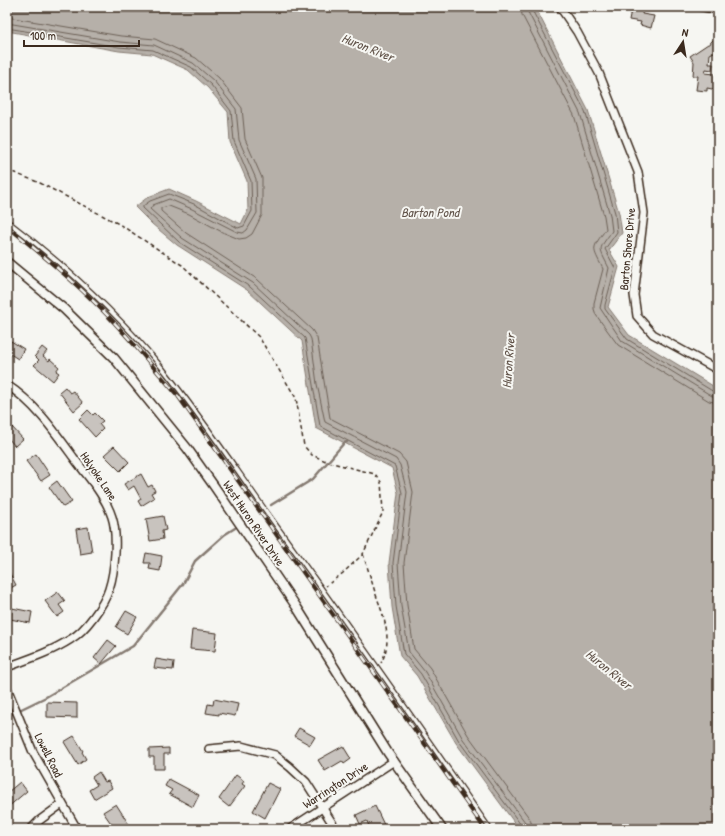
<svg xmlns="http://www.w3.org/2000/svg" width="725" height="836" font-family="'Patrick Hand',sans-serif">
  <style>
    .water { fill: #b6b0a9; stroke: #857a71 }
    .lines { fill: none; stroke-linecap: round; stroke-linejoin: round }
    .shore { stroke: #6c6056; stroke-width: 1 }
    .stream { stroke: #857a71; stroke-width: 2.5 }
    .building { fill: #c8c3be; stroke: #3b2a1e }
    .service-casing { stroke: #3b2a1e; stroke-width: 6 }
    .minor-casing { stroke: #3b2a1e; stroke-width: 10 }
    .tertiary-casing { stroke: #3b2a1e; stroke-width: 11 }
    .path { stroke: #3b2a1e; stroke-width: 1.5; stroke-dasharray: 4 3; stroke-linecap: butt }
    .service { stroke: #f6f6f2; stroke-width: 3.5 }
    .minor { stroke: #f6f6f2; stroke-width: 7 }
    .tertiary { stroke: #f6f6f2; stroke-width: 8 }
    .rail-casing { stroke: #3b2a1e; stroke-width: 4 }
    .rail { stroke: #f6f6f2; stroke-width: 2.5; stroke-dasharray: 8; stroke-linecap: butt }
    .labels { text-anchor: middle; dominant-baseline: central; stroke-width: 4; stroke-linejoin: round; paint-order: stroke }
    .street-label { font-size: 12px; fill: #3b2a1e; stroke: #f6f6f2 }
    .water-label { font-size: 13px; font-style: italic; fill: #605248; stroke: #f6f6f2 }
  </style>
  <rect width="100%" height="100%" fill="#f6f6f2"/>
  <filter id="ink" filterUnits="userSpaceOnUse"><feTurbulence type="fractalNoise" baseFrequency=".025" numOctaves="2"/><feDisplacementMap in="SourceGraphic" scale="8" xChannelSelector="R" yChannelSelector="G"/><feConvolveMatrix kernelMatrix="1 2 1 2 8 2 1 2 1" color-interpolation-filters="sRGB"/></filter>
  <g filter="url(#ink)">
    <polygon class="water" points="7,7 535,7 588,110 619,213 622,233 609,250 619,267 608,307 629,335 718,389 718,829 519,829 456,743 417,676 400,656 392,607 389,563 398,493 392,468 316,428 302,341 247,290 177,245 152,224 135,207 148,197 169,189 196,201 241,224 248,210 247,181 230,142 228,112 208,88 188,70 152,54 119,51 7,31"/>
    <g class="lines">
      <g class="shore">
        <path d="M521,7L522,15L574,115L604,216L606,229C591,250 592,247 603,269L594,303V309L596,315L618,345L709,401L718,403"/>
        <path d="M527,7L528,12L580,113L610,215L612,231C598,251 598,246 609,268L600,308L622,341L712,396L718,397"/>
        <polyline points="532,7 532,10 585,111 615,213 617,232 605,249 615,268 605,305 605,309 627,339 714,392 718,392"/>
        <polyline points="7,17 121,36 155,39 196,58 219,78 242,108 245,139 262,178 262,215 252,234 246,238 239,239 222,232 189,214 169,206 161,208 161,211 186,233 257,279 312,330 317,338 330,418 399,454 406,462 413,492 404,563 407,605 414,649 430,668 468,735 530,819 533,829"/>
        <polyline points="7,23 120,42 154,45 193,63 214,81 236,109 239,140 256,179 257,213 247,230 243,233 237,232 192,209 169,199 153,205 150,209 182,238 253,283 309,335 311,339 317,384 325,422 396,459 400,465 407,492 398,563 401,606 409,652 425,672 463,739 525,822 527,829"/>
        <polyline points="7,28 119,47 153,50 191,67 211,85 231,111 234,141 251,181 252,211 244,226 238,228 194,204 169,194 150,201 143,206 143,208 179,242 250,287 305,338 320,426 395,466 402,493 393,563 396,606 404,654 421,674 459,741 521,825 522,829"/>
      </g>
      <g class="stream">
        <polyline points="271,505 313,479 344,443 347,442"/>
        <polyline points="7,716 46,697 133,646 183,584 195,561 224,535 235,528"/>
      </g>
    </g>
    <g class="building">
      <polygon points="630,7 648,7 643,9 642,14 654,16 651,28 640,25 641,22 629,20 631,10 629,10"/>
      <polygon points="715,38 718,39 718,50 710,54 709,64 713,64 712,70 706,69 705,73 715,74 718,79 717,85 712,89 707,88 707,91 696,90 698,76 693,76 694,62 690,56 708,44 710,44 711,42"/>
      <polygon points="11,341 24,349 18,359 7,352 7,343 9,344"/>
      <polygon points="42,347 47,351 43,356 49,361 50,359 59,367 56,371 59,373 53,381 34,365 39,360 35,356"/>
      <polygon points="65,387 70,393 73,391 83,403 74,411 59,392"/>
      <polygon points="88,410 93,415 95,413 103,421 99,424 103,429 95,437 79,419"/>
      <polygon points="12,427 23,439 15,446 7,437 7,432"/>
      <polygon points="114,446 129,462 120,471 104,455"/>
      <polygon points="36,454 50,475 41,481 26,461"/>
      <polygon points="141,474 148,487 152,485 155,491 151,493 154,498 141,506 138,501 141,499 134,486 128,490 124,484"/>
      <polygon points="57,481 72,502 63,507 49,487"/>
      <polygon points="163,516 166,530 162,531 163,539 150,541 146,519"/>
      <polygon points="88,527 92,552 80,554 76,529"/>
      <polygon points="146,553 162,556 160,571 149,569 150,563 144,563"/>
      <polygon points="7,568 16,585 7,590"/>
      <polygon points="58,592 65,601 59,605 64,612 57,617 45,601"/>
      <polygon points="12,608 32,612 30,623 10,619"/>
      <polygon points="126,611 137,617 127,634 116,627"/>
      <polygon points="192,630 217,633 215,651 190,649"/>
      <polygon points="108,640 116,646 101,664 94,658"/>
      <polygon points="156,659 174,662 173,670 154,668"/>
      <polygon points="214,699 238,704 235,716 219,713 219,715 206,713 208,704 213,705"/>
      <polygon points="47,702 77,703 77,718 47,717"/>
      <polygon points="299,728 315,737 310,745 294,736"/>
      <polygon points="74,736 83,751 82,752 86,759 78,765 64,742"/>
      <polygon points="343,746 351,759 344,764 342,761 325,771 318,760"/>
      <polygon points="169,748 169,754 164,754 164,769 154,769 154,757 149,757 149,749"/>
      <polygon points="99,772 105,782 108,781 112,788 94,799 89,790 97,785 92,777"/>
      <polygon points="236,775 244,781 242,784 245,786 229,807 219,799"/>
      <polygon points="169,779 199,795 193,807 169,794 172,790 165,786"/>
      <polygon points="20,782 27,791 7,808 7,791 8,792"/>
      <polygon points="268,783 280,789 265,818 253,811"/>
      <polygon points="116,804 128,823 117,829 115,829 103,812"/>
      <polygon points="375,806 386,829 370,829 367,821 360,824 356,815"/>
    </g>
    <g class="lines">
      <g class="service-casing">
        <g id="service">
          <polyline points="694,7 718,12"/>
          <path d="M7,221C64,264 118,314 163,369C204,420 240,475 278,528C350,627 420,728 490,829"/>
        </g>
      </g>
      <g class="minor-casing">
        <g id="minor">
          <polyline points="560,7 577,32 599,73 638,172 644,213 634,295 637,316 653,334 718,370"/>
          <path d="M7,385C35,403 55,432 74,458C88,477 105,495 112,517C118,535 115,571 109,589C104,605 85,631 71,639C51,652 29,659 7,667"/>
          <polyline points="7,688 33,752 77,829"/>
          <polyline points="209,749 241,746 275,755 290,767 306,782 336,829"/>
          <polyline points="31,829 40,820 62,804"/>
          <polyline points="290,829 394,761"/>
        </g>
      </g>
      <g class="tertiary-casing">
        <polyline id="tertiary" points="7,262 64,309 114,358 187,448 214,486 296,606 388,753 442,829"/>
      </g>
      <g class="path">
        <polyline points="7,170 40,183 119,224 182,265 259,337 296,398 304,446 312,455 328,462 375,474 381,482 383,512 363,554 343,573 326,586"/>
        <path d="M363,554C367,566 371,579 375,592C383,615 394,639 381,663"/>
      </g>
      <use href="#service" class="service"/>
      <use href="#minor" class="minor"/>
      <use href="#tertiary" class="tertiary"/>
      <g class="rail-casing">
        <path id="rail" d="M7,226C34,248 61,270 86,294C119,325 148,361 178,396L485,829"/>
      </g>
      <use href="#rail" class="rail"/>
    </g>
  </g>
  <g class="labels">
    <g class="street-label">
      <text transform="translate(627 249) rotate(-85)">Barton Shore Drive</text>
      <text transform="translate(99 476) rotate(56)">Holyoke Lane</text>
      <text transform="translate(254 523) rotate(56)">West Huron River Drive</text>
      <text transform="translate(49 755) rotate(63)">Lowell Road</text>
      <text transform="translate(335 785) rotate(-33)">Warrington Drive</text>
    </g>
    <g class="water-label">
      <text transform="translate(368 47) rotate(22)">Huron River</text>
      <text x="430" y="212">Barton Pond</text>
      <text transform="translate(508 361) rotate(-86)">Huron River</text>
      <text transform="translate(609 669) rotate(39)">Huron River</text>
    </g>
  </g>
  <rect width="725" height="836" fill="none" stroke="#f6f6f2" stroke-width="24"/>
  <rect x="12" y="12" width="701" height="812" fill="none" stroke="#3b2a1e" stroke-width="1.5" filter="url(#ink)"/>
  <g transform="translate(683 42) rotate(12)" stroke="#f6f6f2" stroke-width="3" paint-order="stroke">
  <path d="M0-3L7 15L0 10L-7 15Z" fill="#3b2a1e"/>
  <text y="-6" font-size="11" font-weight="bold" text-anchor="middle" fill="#3b2a1e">N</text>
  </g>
  <path d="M24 40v6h115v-6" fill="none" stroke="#3b2a1e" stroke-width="2"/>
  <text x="30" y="40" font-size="12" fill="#3b2a1e" stroke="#f6f6f2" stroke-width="3" paint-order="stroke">100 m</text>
</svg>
